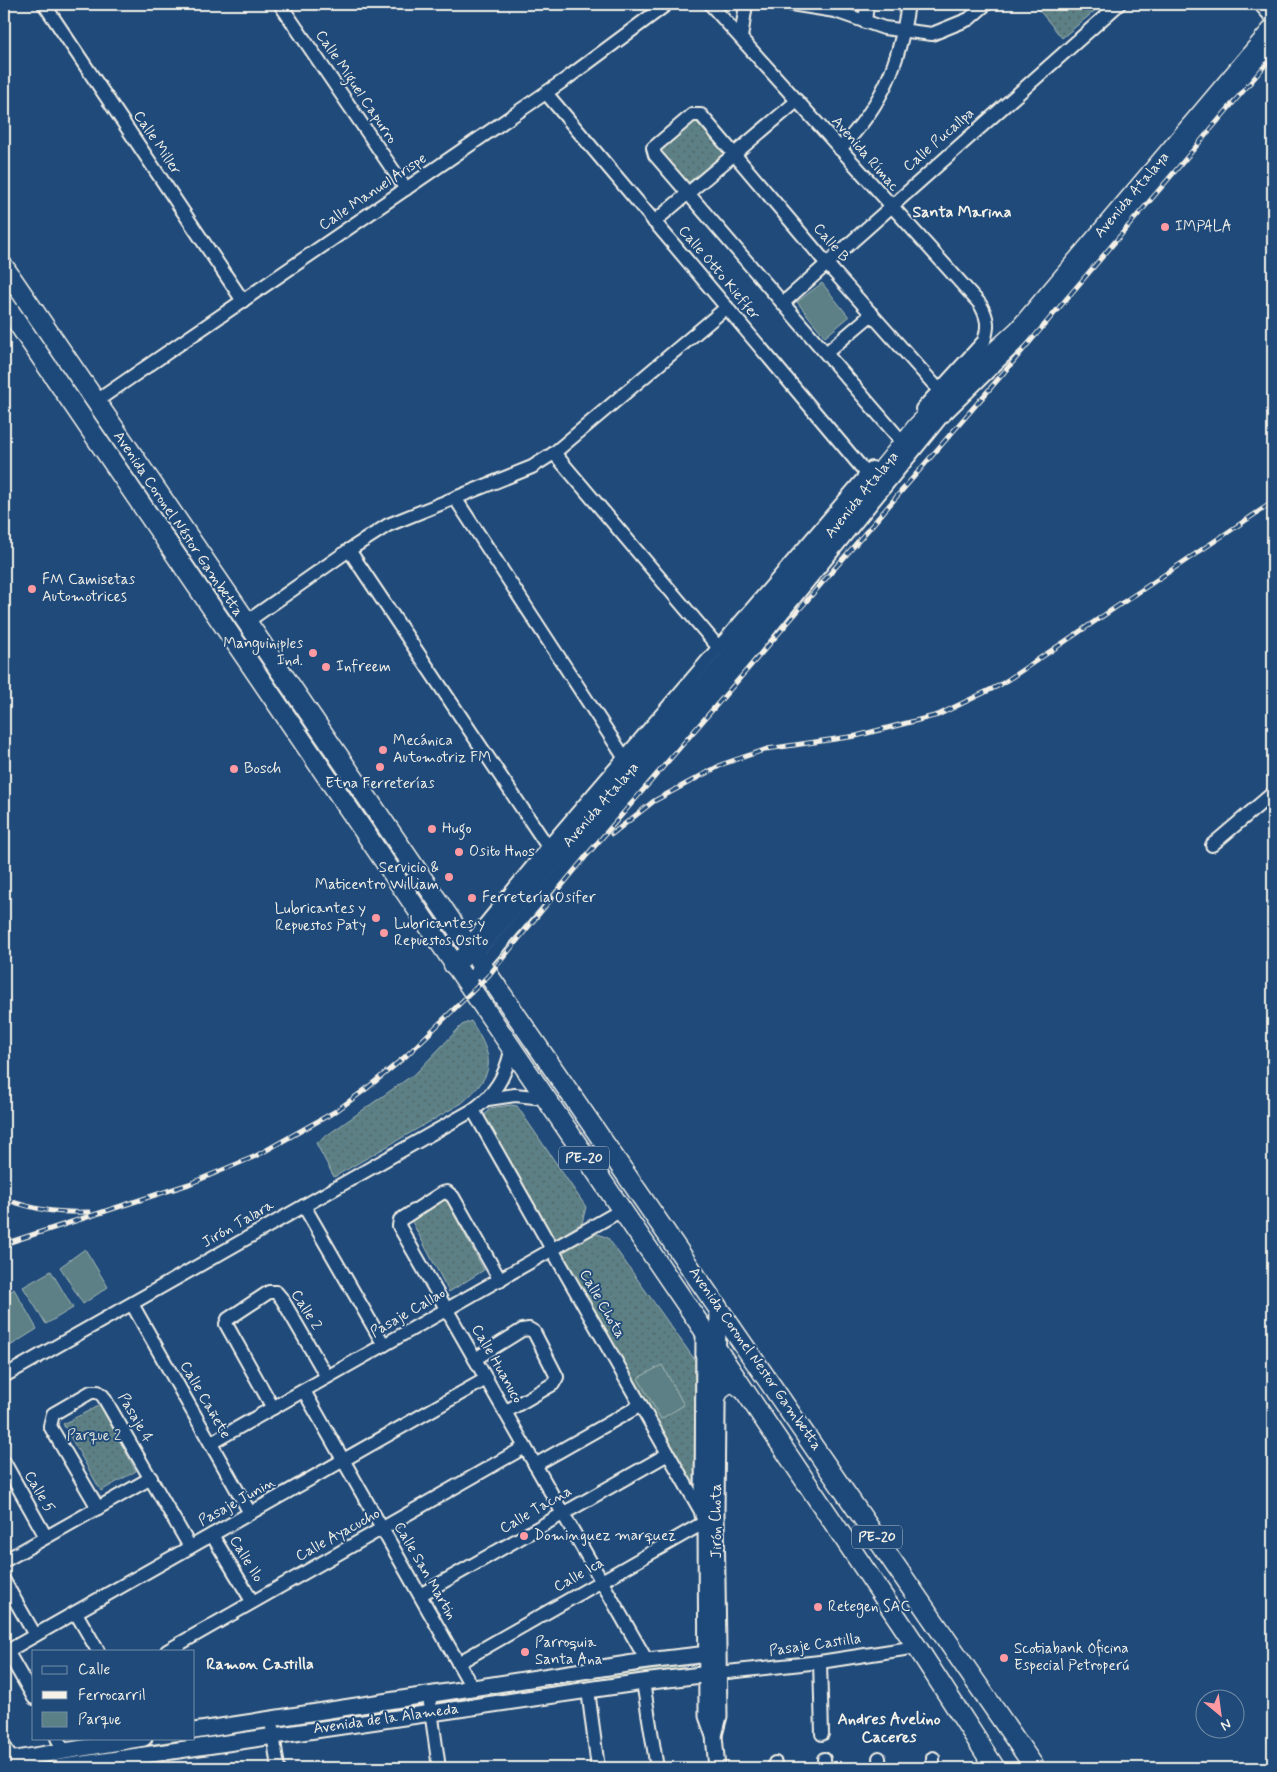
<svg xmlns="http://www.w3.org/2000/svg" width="1277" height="1772" font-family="Mynerve,sans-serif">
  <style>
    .green { fill: url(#green-dots); stroke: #a8b8b6 }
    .pitch { fill: #5b8085; stroke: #a8b8b6 }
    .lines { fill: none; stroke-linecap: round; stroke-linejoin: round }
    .minor-casing { stroke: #f4f1e8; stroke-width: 16 }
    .tertiary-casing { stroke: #f4f1e8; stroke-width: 19 }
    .secondary-casing { stroke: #f4f1e8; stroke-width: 21 }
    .primary-casing { stroke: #f4f1e8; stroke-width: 22 }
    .minor { stroke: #1f4a7a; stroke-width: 12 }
    .tertiary { stroke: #1f4a7a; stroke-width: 15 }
    .secondary { stroke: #1f4a7a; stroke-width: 18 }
    .primary { stroke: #1f4a7a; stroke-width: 19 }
    .rail-casing { stroke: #f4f1e8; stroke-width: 5 }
    .rail { stroke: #1f4a7a; stroke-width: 3; stroke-dasharray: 9; stroke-linecap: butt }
    .poi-dot { fill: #ff9aa2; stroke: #1f4a7a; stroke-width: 2 }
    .labels { text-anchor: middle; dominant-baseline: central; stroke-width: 4; stroke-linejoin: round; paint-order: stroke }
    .shield { fill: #1f4a7a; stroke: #b4bfc7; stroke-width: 1 }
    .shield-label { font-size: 14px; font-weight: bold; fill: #f4f1e8 }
    .street-label { font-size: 15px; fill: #f4f1e8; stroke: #1f4a7a }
    .poi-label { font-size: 15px; fill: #f4f1e8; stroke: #1f4a7a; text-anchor: start }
    .park-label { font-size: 15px; fill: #dde0d9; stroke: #1f4a7a }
    .neighbourhood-label { font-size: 16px; font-weight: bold; fill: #f4f1e8; stroke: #1f4a7a }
  </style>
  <defs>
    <pattern id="green-dots" width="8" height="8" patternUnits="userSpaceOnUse" patternTransform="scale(1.25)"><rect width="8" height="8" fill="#5b8085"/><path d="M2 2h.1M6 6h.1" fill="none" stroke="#536769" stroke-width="1.8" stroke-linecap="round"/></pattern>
  </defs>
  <rect width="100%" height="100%" fill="#1f4a7a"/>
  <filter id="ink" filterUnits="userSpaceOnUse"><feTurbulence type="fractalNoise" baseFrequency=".02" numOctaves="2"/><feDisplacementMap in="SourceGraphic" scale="10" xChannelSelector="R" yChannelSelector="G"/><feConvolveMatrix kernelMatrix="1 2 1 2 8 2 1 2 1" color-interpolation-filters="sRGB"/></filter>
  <g filter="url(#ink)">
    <g class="green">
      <polygon points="1034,4 1093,4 1097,9 1062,38"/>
      <polygon points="696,121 724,153 686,185 658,153"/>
      <path d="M471,1021C495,1059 496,1073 462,1103L334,1177L316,1143L417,1072L462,1025Z"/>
      <polygon points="511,1105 517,1106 586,1207 582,1223 557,1238 553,1239 484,1121 485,1115 490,1108"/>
      <polygon points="445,1198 484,1270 449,1292 410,1218"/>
      <path d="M598,1234L608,1238L695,1360L694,1486L560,1258V1253C570,1243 585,1235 598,1234Z"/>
      <polygon points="100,1405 136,1471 101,1491 63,1424"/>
      <polygon points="683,1665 683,1670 444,1710 443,1699"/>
      <polygon points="417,1704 418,1712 285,1734 284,1725"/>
      <polygon points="255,1728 256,1737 50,1768 4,1768"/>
    </g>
    <g class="pitch">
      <polygon points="822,283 849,317 825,337 797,302"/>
      <polygon points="85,1249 108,1287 83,1304 60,1267"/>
      <polygon points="51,1271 73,1308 46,1324 23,1287"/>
      <polygon points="14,1289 37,1329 10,1346 4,1334 4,1296"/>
      <polygon points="662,1365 684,1405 661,1419 638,1378"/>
    </g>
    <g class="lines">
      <g class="minor-casing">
        <g id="minor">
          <polyline points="44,4 243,301"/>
          <polyline points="280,4 406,189"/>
          <path d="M710,4L980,304C988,318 989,326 984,341L922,409"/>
          <polyline points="791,4 835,11 884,28 932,34 969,19 986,4"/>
          <polyline points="1260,4 1273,19"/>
          <polyline points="865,22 867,4"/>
          <polyline points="741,38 746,4"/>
          <polyline points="546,93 867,474"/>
          <path d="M840,149C883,103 899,65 908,4"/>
          <polyline points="654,222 797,101"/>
          <polyline points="783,303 1119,4"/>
          <polyline points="826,353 872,314"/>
          <polyline points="95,402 566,79 667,4"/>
          <polyline points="898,437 655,155 653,148 692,115 701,115 827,264 939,390"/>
          <polyline points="554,453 719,648"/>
          <polyline points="455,498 624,757"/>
          <polyline points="349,550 548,847"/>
          <polyline points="245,623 349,550 388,525 532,467 554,453 727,307"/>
          <polyline points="1212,845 1273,793"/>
          <polyline points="468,945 548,847 872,468"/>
          <polyline points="466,984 738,668 940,419 1041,320 1273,44"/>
          <polyline points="488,1099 515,1095 544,1098"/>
          <polyline points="473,1110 703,1515"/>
          <polyline points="304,1206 384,1345"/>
          <polyline points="500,1280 453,1197 447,1192 442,1193 400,1220 399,1226 647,1661"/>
          <polyline points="132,1304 250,1513"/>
          <polyline points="475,1359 522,1330 529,1329 534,1332 557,1377 553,1384 505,1412"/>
          <path d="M4,1376L473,1110C495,1094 505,1077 511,1051"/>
          <polyline points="304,1391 473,1689"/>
          <polyline points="273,1408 226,1324 228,1319 269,1292 276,1292 282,1299 327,1377"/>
          <polyline points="211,1443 620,1211"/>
          <polyline points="4,1462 46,1537"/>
          <polyline points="535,1465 641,1405"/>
          <polyline points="98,1508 50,1426 53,1414 91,1392 98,1392 103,1396 190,1547"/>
          <polyline points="212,1535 252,1601"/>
          <polyline points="4,1561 151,1478"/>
          <polyline points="4,1581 35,1635"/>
          <polyline points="420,1595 668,1454"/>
          <polyline points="76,1613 98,1651"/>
          <polyline points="7,1651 34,1698"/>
          <polyline points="167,1651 525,1447"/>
          <polyline points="4,1653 486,1379"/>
          <polyline points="820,1662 822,1734"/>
          <polyline points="458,1663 712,1518"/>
          <polyline points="718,1673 820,1662 917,1647"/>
          <polyline points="643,1682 657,1768"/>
          <polyline points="588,1690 598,1768"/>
          <polyline points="429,1696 439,1768"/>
          <polyline points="271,1720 278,1768"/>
          <polyline points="57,1738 64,1751"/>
          <polyline points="4,1746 12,1759"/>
          <polyline points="879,1758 880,1768"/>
          <polyline points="933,1758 933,1768"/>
          <polyline points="824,1759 825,1768"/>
          <polyline points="775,1763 775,1768"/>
        </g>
      </g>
      <g class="tertiary-casing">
        <g id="tertiary">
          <polyline points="704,1331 703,1515 706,1521 707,1716 714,1736 717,1768"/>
          <polyline points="194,1731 647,1661 717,1653"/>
          <polyline points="714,1735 719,1716 716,1515 718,1305"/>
          <polyline points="4,1761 144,1738"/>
          <polyline points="56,1768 643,1682 718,1673"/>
        </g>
      </g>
      <g class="secondary-casing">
        <polyline id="secondary" points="453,965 480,945 729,658 917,426 946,396 1018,330 1273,28"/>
      </g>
      <g class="primary-casing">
        <g id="primary">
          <path d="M4,267C344,770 692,1267 1035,1768"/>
          <polyline points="4,303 718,1351 917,1647 995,1768"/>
          <path d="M717,1395C722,1384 732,1379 741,1388"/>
        </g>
      </g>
      <use href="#minor" class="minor"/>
      <use href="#tertiary" class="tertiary"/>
      <use href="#secondary" class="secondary"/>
      <use href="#primary" class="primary"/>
      <g class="rail-casing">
        <g id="rail">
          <polyline points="612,834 654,801 723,764 767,749 856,736 938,715 1000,685 1273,502"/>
          <path d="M4,1199C37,1210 54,1213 89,1212"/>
          <polyline points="4,1244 189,1184 256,1156 336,1111 366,1089 406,1056 489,975 587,855 1000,377 1273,56"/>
        </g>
      </g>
      <use href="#rail" class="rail"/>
    </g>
  </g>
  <g class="poi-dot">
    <circle cx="1165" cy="227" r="5"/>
    <circle cx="32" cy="589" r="5"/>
    <circle cx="313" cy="653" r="5"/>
    <circle cx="326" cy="667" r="5"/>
    <circle cx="383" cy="750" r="5"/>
    <circle cx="380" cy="767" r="5"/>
    <circle cx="234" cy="769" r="5"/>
    <circle cx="432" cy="829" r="5"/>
    <circle cx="459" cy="852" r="5"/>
    <circle cx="449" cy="877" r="5"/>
    <circle cx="472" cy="898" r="5"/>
    <circle cx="376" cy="918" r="5"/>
    <circle cx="384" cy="933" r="5"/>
    <circle cx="524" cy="1536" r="5"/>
    <circle cx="818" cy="1607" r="5"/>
    <circle cx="525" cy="1652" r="5"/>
    <circle cx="1004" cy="1658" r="5"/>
  </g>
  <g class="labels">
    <g class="shield">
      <rect x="559" y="1146.5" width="50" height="23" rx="4"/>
      <rect x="852" y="1525.5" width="50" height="23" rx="4"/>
    </g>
    <g class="shield-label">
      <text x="584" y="1158">PE-20</text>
      <text x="877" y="1537">PE-20</text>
    </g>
    <g class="street-label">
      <text transform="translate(356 87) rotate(56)">Calle Miguel Capurro</text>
      <text transform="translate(939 140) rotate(-41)">Calle Pucallpa</text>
      <text transform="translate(157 143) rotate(56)">Calle Miller</text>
      <text transform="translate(865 154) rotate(49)">Avenida Rímac</text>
      <text transform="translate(373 192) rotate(-34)">Calle Manuel Arispe</text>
      <text transform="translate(1132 195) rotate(-50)">Avenida Atalaya</text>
      <text transform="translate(831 243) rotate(49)">Calle B</text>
      <text transform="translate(719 273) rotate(50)">Calle Otto Kieffer</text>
      <text transform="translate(862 495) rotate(-51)">Avenida Atalaya</text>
      <text transform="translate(178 524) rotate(56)">Avenida Coronel Néstor Gambetta</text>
      <text transform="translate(601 805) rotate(-49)">Avenida Atalaya</text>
      <text transform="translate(238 1224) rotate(-30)">Jirón Talara</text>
      <text transform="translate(602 1304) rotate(60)">Calle Chota</text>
      <text transform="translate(306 1310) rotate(58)">Calle 2</text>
      <text transform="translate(408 1313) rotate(-30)">Pasaje Callao</text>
      <text transform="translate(755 1359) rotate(55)">Avenida Coronel Nestor Gambetta</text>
      <text transform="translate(497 1364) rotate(60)">Calle Huanuco</text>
      <text transform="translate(205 1400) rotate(60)">Calle Cañete</text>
      <text transform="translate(135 1418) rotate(60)">Pasaje 4</text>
      <text transform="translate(39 1492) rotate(60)">Calle 5</text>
      <text transform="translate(237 1502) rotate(-29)">Pasaje Junin</text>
      <text transform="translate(536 1510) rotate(-30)">Calle Tacna</text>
      <text transform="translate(717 1521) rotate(-90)">Jirón Chota</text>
      <text transform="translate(338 1535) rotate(-29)">Calle Ayacucho</text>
      <text transform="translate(246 1559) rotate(59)">Calle Ilo</text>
      <text transform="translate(425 1571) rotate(60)">Calle San Martin</text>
      <text transform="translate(579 1575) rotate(-30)">Calle Ica</text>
      <text transform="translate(815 1645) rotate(-8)">Pasaje Castilla</text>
      <text transform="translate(386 1719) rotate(-8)">Avenida de la Alameda</text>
    </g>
    <g class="poi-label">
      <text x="1175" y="227">IMPALA</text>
      <text x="42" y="580">FM Camisetas<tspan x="42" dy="17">Automotrices</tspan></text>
      <text x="303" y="644" text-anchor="end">Manguiniples<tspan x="303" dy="17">Ind.</tspan></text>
      <text x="336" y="667">Infreem</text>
      <text x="393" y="741">Mecánica<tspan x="393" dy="17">Automotriz FM</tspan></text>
      <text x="244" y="769">Bosch</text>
      <text x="380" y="784" text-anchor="middle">Etna Ferreterías</text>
      <text x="442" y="829">Hugo</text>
      <text x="469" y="852">Osito Hnos</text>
      <text x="439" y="868" text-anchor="end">Servicio &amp;<tspan x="439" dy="17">Maticentro William</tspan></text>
      <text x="482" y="898">Ferretería Osifer</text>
      <text x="366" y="909" text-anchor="end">Lubricantes y<tspan x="366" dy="17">Repuestos Paty</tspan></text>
      <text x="394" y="924">Lubricantes y<tspan x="394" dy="17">Repuestos Osito</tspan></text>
      <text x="534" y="1536">Dominguez marquez</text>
      <text x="828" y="1607">Retegen SAC</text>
      <text x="535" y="1643">Parroquia<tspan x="535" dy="17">Santa Ana</tspan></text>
      <text x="1014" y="1649">Scotiabank Oficina<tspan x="1014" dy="17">Especial Petroperú</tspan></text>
    </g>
    <g class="park-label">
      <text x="94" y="1436">Parque 2</text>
    </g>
    <g class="neighbourhood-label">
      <text x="962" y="212">Santa Marina</text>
      <text x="260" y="1664">Ramon Castilla</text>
      <text x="889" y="1719">Andres Avelino<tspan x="889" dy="18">Caceres</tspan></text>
    </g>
  </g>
  <rect width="1277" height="1772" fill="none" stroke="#1f4a7a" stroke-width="20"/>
  <rect x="10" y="10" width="1257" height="1752" fill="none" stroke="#f4f1e8" stroke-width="2" filter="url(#ink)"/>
  <rect x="32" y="1650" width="162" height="90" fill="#1f4a7a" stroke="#748da6"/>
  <rect x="42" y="1666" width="25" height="8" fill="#1f4a7a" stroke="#748da6"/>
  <text x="78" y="1674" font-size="15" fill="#f4f1e8">Calle</text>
  <rect x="42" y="1691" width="25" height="8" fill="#f4f1e8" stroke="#748da6"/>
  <text x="78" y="1700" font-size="15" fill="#f4f1e8">Ferrocarril</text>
  <rect x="42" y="1712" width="25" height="15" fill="#5b8085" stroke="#748da6"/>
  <text x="78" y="1724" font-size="15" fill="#f4f1e8">Parque</text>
  <g transform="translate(1220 1714) rotate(151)"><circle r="24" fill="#1f4a7a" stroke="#748da6"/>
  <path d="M0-4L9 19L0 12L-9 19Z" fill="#ff9aa2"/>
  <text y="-8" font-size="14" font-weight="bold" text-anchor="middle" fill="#f4f1e8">N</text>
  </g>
</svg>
